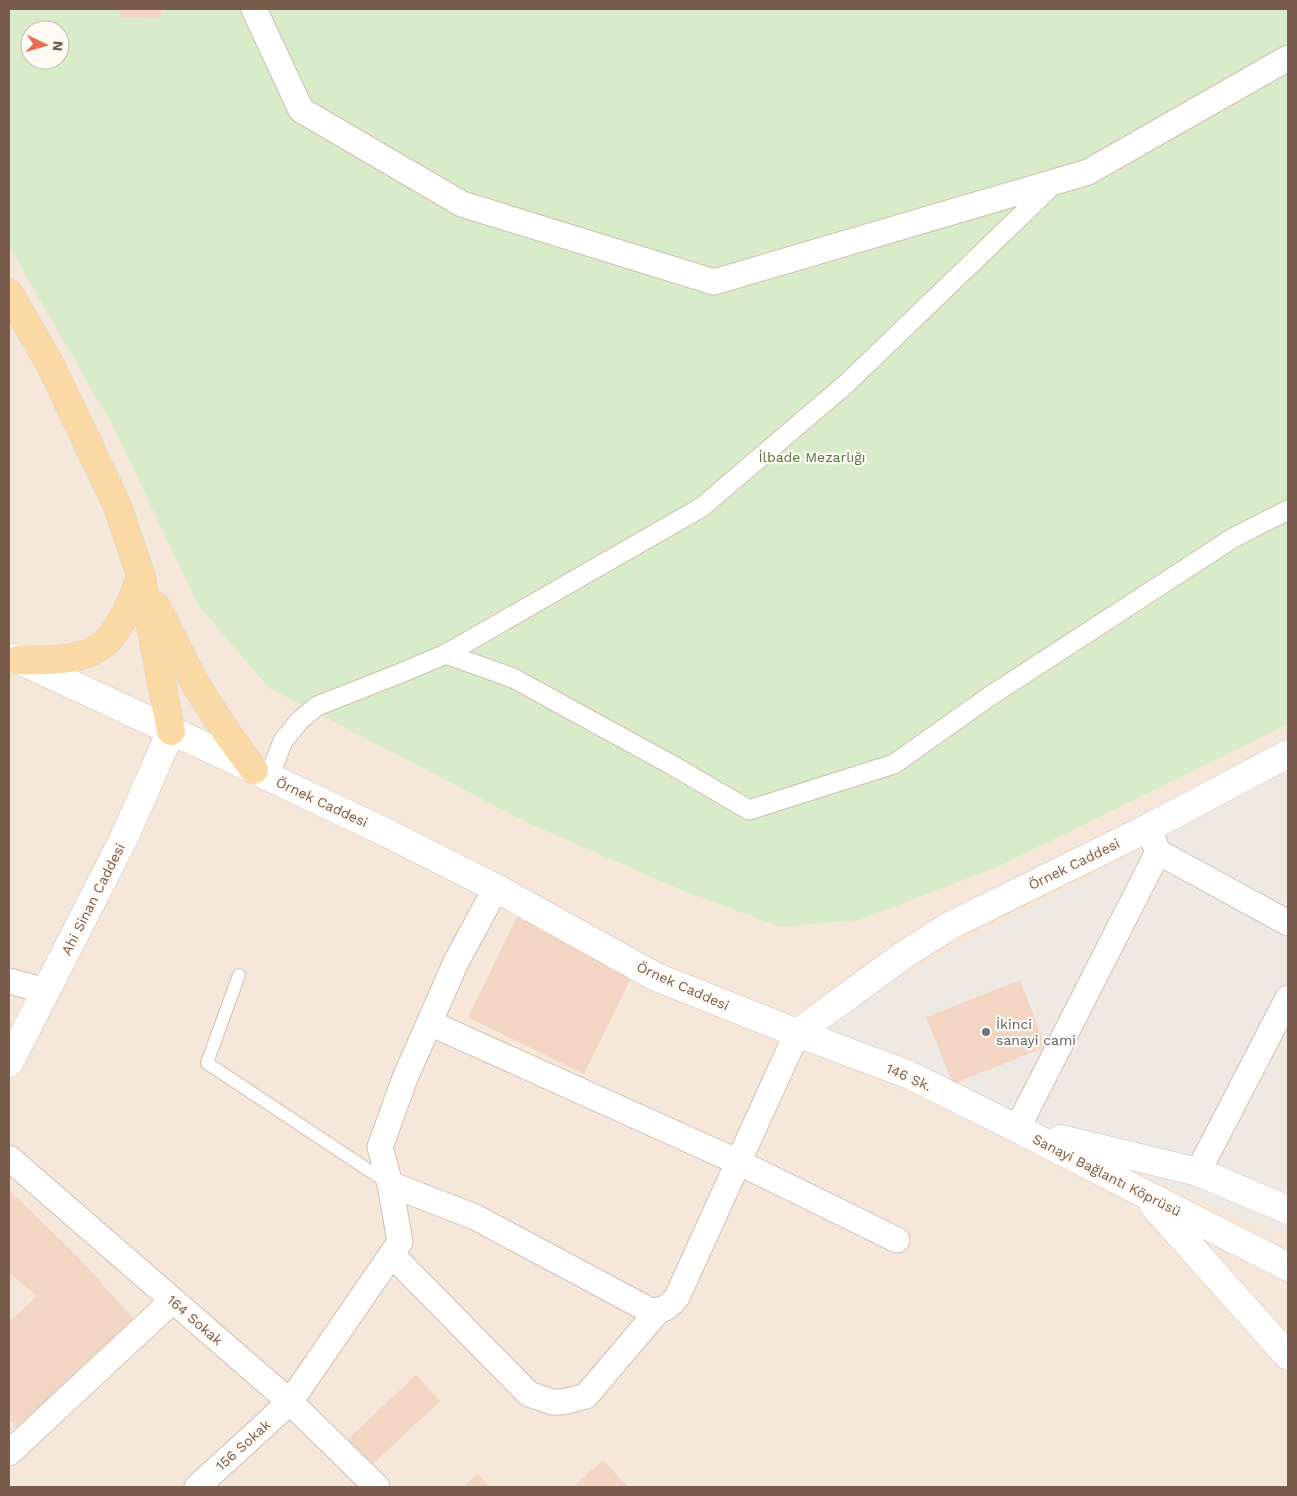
<svg xmlns="http://www.w3.org/2000/svg" width="1297" height="1496" font-family="'Work Sans',sans-serif">
  <style>
    .residential { fill: #f5e8da; fill-rule: evenodd }
    .industrial { fill: #efe9e4 }
    .green { fill: #d8ecc9; fill-rule: evenodd }
    .building { fill: #f3d5c3 }
    .lines { fill: none; stroke-linecap: round; stroke-linejoin: round }
    .service-casing { stroke: #d1beb0; stroke-width: 14 }
    .pedestrian-casing { stroke: #d1beb0; stroke-width: 21 }
    .minor-casing { stroke: #d1beb0; stroke-width: 27 }
    .tertiary-casing { stroke: #d1beb0; stroke-width: 29 }
    .secondary-casing { stroke: #d6c0b0; stroke-width: 29 }
    .primary-casing { stroke: #dad1cd; stroke-width: 29 }
    .service { stroke: #fff; stroke-width: 12 }
    .pedestrian { stroke: #fff; stroke-width: 19 }
    .minor { stroke: #fff; stroke-width: 25 }
    .tertiary { stroke: #fff; stroke-width: 28 }
    .secondary { stroke: #fff; stroke-width: 28 }
    .primary { stroke: #fbd9a5; stroke-width: 28 }
    .worship-dot { fill: #6b7280; stroke: #fffaf3; stroke-width: 2 }
    .labels { text-anchor: middle; dominant-baseline: central; stroke-width: 4.5; stroke-linejoin: round; paint-order: stroke }
    .park-label { font-size: 14px; fill: #537a41; stroke: #fffaf3 }
    .street-label { font-size: 14px; fill: #7a5c4d; stroke: #fffaf3 }
    .worship-label { font-size: 14px; fill: #5b616d; stroke: #fffaf3; text-anchor: start }
  </style>
  <rect width="100%" height="100%" fill="#fdf6ec"/>
  <path class="residential" d="M9,9H1288V1487H9ZM30,30H60V60H30Z"/>
  <polygon class="industrial" points="1288,771 1288,1236 797,1033"/>
  <path class="green" d="M9,9H1288V724L995,868L859,920L781,927L686,892L530,824L269,688L199,606L112,425L9,246ZM30,30H60V60H30Z"/>
  <g class="building">
    <polygon points="119,9 161,9 162,18 120,17"/>
    <polygon points="517,917 633,974 584,1074 468,1017"/>
    <polygon points="1020,980 1046,1047 953,1084 926,1017"/>
    <polygon points="9,1190 79,1258 138,1324 20,1431 9,1418 9,1322 37,1296 9,1273"/>
    <polygon points="416,1375 440,1401 372,1465 348,1439"/>
    <polygon points="603,1460 628,1487 573,1487"/>
    <polygon points="478,1474 490,1487 463,1487"/>
  </g>
  <g class="lines">
    <g class="service-casing">
      <polyline id="service" points="239,975 207,1063 388,1183"/>
    </g>
    <g class="pedestrian-casing">
      <g id="pedestrian">
        <polyline points="446,654 702,507 846,384 1056,182"/>
        <polyline points="269,777 283,741 300,720 317,706 396,675 446,654 513,678 672,765 749,810 894,764 990,696 1233,538 1288,510"/>
      </g>
    </g>
    <g class="minor-casing">
      <g id="minor">
        <polyline points="254,9 301,110 462,204 714,282 1088,172 1288,58"/>
        <polyline points="1152,837 1158,852 1288,923"/>
        <polyline points="9,981 46,991"/>
        <polyline points="430,1023 738,1162 897,1240"/>
        <polyline points="1017,1129 1158,852"/>
        <polyline points="9,1158 290,1402 377,1487"/>
        <polyline points="1198,1172 1288,998"/>
        <path d="M390,1184L475,1217L649,1310C663,1312 669,1307 677,1297L797,1033"/>
        <polyline points="392,1255 529,1394 552,1402 563,1402 586,1396 658,1311"/>
        <polyline points="9,1453 172,1301"/>
        <polyline points="197,1487 290,1402 400,1242 390,1184 380,1147 405,1078 456,962 496,888"/>
      </g>
    </g>
    <g class="tertiary-casing">
      <polyline id="tertiary" points="9,1063 124,838 171,731"/>
    </g>
    <g class="secondary-casing">
      <g id="secondary">
        <polyline points="15,658 200,744 389,834 496,888 656,977 797,1033 907,1074 1018,1129 1288,1267"/>
        <polyline points="797,1033 905,954 951,925 1148,828 1288,754"/>
        <polyline points="1061,1139 1198,1172 1288,1210"/>
        <polyline points="1154,1206 1288,1356"/>
      </g>
    </g>
    <g class="primary-casing">
      <g id="primary">
        <polyline points="9,293 50,364 117,505 141,576 171,731"/>
        <polyline points="156,606 197,687 227,733 254,770"/>
        <path d="M18,660C99,662 113,652 141,576"/>
      </g>
    </g>
    <use href="#service" class="service"/>
    <use href="#pedestrian" class="pedestrian"/>
    <use href="#minor" class="minor"/>
    <use href="#tertiary" class="tertiary"/>
    <use href="#secondary" class="secondary"/>
    <use href="#primary" class="primary"/>
  </g>
  <circle class="worship-dot" cx="986" cy="1032" r="5"/>
  <g class="labels">
    <g class="park-label">
      <text x="812" y="457">İlbade Mezarlığı</text>
    </g>
    <g class="street-label">
      <text transform="translate(322 802) rotate(25)">Örnek Caddesi</text>
      <text transform="translate(1074 864) rotate(-26)">Örnek Caddesi</text>
      <text transform="translate(93 899) rotate(-63)">Ahi Sinan Caddesi</text>
      <text transform="translate(683 986) rotate(24)">Örnek Caddesi</text>
      <text transform="translate(909 1077) rotate(24)">146 Sk.</text>
      <text transform="translate(1107 1175) rotate(27)">Sanayi Bağlantı Köprüsü</text>
      <text transform="translate(195 1320) rotate(41)">164 Sokak</text>
      <text transform="translate(243 1445) rotate(-42)">156 Sokak</text>
    </g>
    <g class="worship-label">
      <text x="996" y="1024">İkinci<tspan x="996" dy="16">sanayi cami</tspan></text>
    </g>
  </g>
  <rect width="1297" height="1496" fill="none" stroke="#7a5c4d" stroke-width="20"/>
  <g transform="translate(45 45) rotate(95)"><circle r="24" fill="#fffaf3" stroke="#cabbb1"/>
  <path d="M0-4L9 19L0 12L-9 19Z" fill="#e76f51"/>
  <text y="-8" font-size="14" font-weight="bold" text-anchor="middle" fill="#7a5c4d">N</text>
  </g>
</svg>
